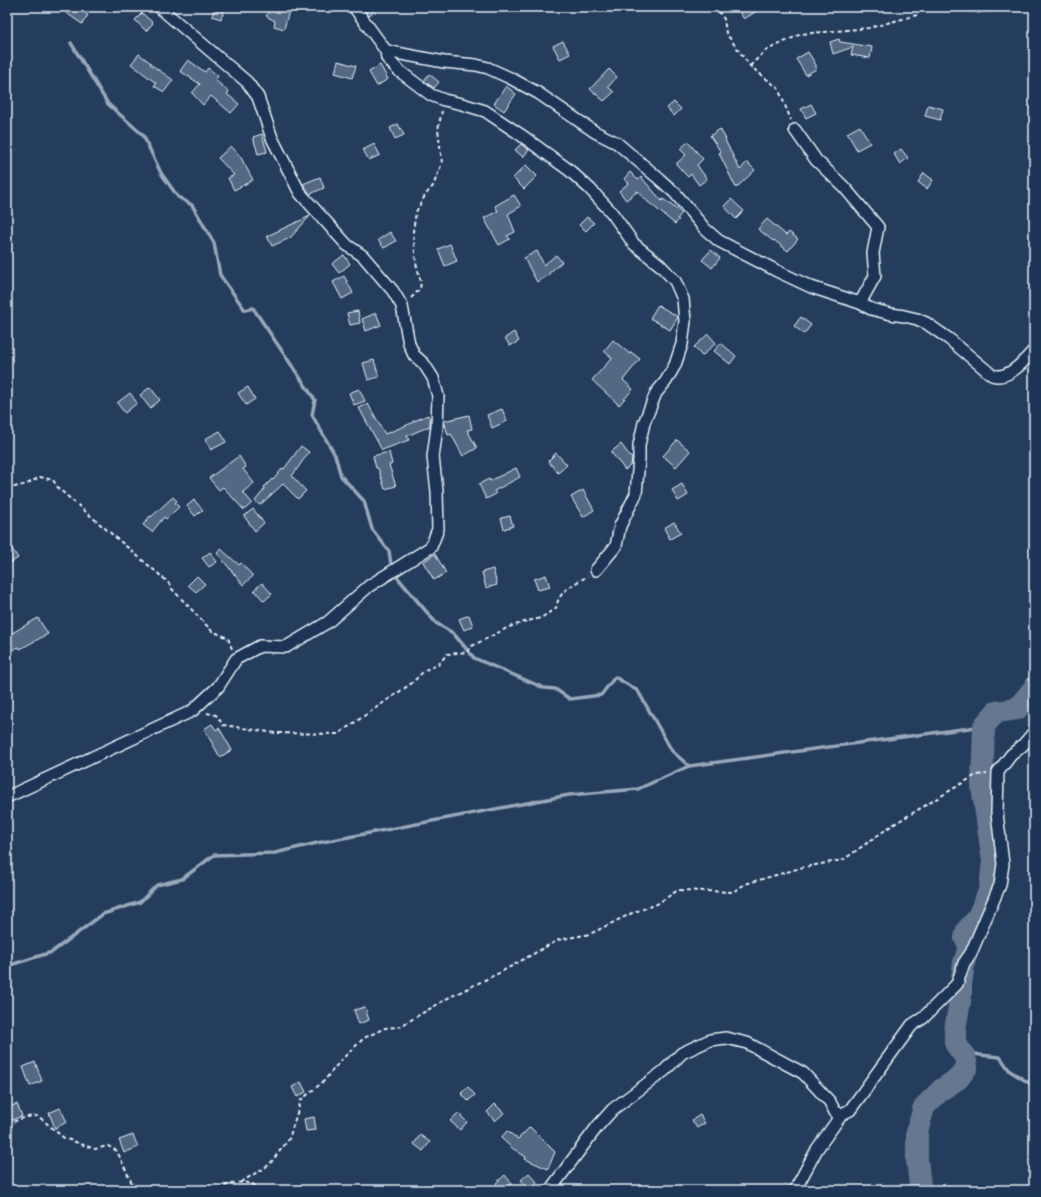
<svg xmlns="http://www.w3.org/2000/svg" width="1041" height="1197" font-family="'Patrick Hand',sans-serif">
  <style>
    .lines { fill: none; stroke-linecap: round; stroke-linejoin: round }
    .stream { stroke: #99a8ba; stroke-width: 3.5 }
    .river { stroke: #657890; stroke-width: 22 }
    .building { fill: #536782; stroke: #e8f1f8 }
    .minor-casing { stroke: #e8f1f8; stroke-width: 14 }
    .path { stroke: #e8f1f8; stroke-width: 2; stroke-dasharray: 4 3; stroke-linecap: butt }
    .minor { stroke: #1d3557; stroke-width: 11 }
  </style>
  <rect width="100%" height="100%" fill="#253d5d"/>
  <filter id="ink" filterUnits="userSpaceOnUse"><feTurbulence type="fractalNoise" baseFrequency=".025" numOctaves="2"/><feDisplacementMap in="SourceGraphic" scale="8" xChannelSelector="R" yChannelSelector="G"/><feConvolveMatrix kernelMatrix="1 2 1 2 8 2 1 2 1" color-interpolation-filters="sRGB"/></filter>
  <g filter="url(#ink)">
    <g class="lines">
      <g class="stream">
        <polyline points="71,43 108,104 143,135 161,173 178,197 192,205 214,243 220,275 245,310 253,308 315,400 312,415 335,455 341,476 364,501 372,529 389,551 392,571 436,623 453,633 474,658 544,688 555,689 570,699 601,695 615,677 638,691 672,751 689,766"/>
        <polyline points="7,966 52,952 103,914 140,902 157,885 182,879 214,855 275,853 317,843 569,795 638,789 689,766 984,726"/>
        <polyline points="960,1050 980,1055 1000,1057 1010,1071 1034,1086"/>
      </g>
      <polyline class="river" points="919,1190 920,1185 917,1160 917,1132 924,1107 941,1090 959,1078 967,1067 965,1057 955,1043 955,1030 961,995 961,985 964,963 969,947 968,941 965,938 967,930 977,919 990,889 993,861 982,786 984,726 996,712 1017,709 1034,688"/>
    </g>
    <g class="building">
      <polygon points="58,7 75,7 88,15 82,24"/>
      <polygon points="215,7 225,7 221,19 212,16"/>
      <polygon points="271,7 290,7 284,29 274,26 275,21 266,16"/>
      <polygon points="363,7 379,7 369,16"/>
      <polygon points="736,7 763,7 744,19"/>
      <polygon points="142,13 153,23 146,31 135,20"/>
      <polygon points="839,39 840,42 872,47 870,58 851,55 853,47 833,54 830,42"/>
      <polygon points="563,41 570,54 560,59 553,46"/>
      <polygon points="808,52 816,65 816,69 806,75 796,59"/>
      <polygon points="139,54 151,63 150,64 173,80 164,92 154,86 156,83 131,64"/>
      <polygon points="188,60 205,72 208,68 218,76 215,80 229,92 227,94 239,104 231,113 211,96 203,105 192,93 200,84 180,71"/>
      <polygon points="338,61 356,66 352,78 335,73"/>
      <polygon points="380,65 388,79 377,86 369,72"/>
      <polygon points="609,69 617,77 608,87 614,92 604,101 590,89"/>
      <polygon points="429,74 439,82 434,88 424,81"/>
      <polygon points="506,86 516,94 504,111 494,104"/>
      <polygon points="674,102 681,109 674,116 667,108"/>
      <polygon points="811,104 816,113 806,118 801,109"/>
      <polygon points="928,105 943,109 940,120 925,116"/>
      <polygon points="398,124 404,135 395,139 390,128"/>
      <polygon points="860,126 870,143 857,150 847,133"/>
      <polygon points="720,129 726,139 725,140 740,170 747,162 755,170 736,188 719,153 721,152 710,136"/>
      <polygon points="262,134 267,152 258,154 253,137"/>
      <polygon points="688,142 703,159 697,165 707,179 699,185 691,174 688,177 676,164 686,155 680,149"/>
      <polygon points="374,144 380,155 369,160 363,150"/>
      <polygon points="521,144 529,150 523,157 515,150"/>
      <polygon points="231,146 240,156 253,180 234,190 228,178 234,175 218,158"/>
      <polygon points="901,149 908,158 900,164 894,154"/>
      <polygon points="526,165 537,176 524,189 513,178"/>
      <polygon points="630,172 638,180 641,177 662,201 663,199 682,213 677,219 679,220 675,224 647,201 638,191 626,200 619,191 629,183 624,179"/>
      <polygon points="924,173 933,180 927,189 918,182"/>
      <polygon points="320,177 324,188 310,194 303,184"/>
      <polygon points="514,195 521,206 508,214 515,232 507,236 510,239 499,245 484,218 498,211 495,206"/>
      <polygon points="731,199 744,211 736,219 724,206"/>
      <polygon points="310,216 290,238 272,246 267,236"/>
      <polygon points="587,217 594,223 586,231 579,225"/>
      <polygon points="767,219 786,235 789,232 798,239 788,251 774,240 773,241 758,229"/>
      <polygon points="390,232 396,241 384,248 378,240"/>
      <polygon points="450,244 457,261 445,266 438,249"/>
      <polygon points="711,250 720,258 712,268 702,260"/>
      <polygon points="537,251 544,265 556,255 562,262 549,273 549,275 537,282 524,258"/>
      <polygon points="344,255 350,264 339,273 332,264"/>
      <polygon points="344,276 353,293 342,299 333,282"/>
      <polygon points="658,305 678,317 670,330 650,318"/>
      <polygon points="358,311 360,323 350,325 347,313"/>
      <polygon points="376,313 381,325 366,331 362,319"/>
      <polygon points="801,317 811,325 804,334 794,326"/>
      <polygon points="514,332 519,341 510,346 505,338"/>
      <polygon points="708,334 716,343 702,356 694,347"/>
      <polygon points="613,340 630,354 631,352 640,359 623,380 633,389 619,405 592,380 612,358 604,351"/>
      <polygon points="721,343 736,356 730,364 714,351"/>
      <polygon points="374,360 379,377 368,380 363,363"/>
      <polygon points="150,387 160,400 150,408 140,395"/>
      <polygon points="248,387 255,399 246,405 238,393"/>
      <polygon points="359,389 365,401 354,405 349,393"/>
      <polygon points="130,393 137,403 125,413 117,403"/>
      <polygon points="368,404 385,434 412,423 412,422 428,415 430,419 430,426 407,436 409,440 382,450 359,408"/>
      <polygon points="502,409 507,421 492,428 487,415"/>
      <polygon points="469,415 472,429 467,430 477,448 463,456 451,434 448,435 444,421"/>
      <polygon points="220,431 226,442 211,450 205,439"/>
      <polygon points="677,440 690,451 676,467 663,456"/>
      <polygon points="621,444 632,459 631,465 625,470 611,452"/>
      <polygon points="301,446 309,452 292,476 306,491 298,499 283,484 260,505 255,501 265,489 264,487 272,479 273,480 283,468 284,469"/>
      <polygon points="389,452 392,464 389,465 396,486 385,489 378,468 376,468 373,456"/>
      <polygon points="556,453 567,465 558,473 548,461"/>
      <polygon points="239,456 246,467 243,469 254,483 243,492 252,503 244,510 223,487 219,490 209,478"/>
      <polygon points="516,468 520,477 494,491 496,494 486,499 479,484 489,479 490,481"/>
      <polygon points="682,484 688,495 678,501 672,490"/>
      <polygon points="583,490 594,510 583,517 571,497"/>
      <polygon points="173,497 177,501 175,503 179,507 166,519 164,517 152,532 143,525 150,516 151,517"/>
      <polygon points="194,500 203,510 195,516 187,506"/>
      <polygon points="253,509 264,523 255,531 244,516"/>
      <polygon points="510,516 513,526 504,529 501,518"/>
      <polygon points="674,522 681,533 670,539 664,528"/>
      <polygon points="7,541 18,558 7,565"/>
      <polygon points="221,549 239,565 241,563 253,576 243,585 217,553"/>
      <polygon points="210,552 217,562 209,567 202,558"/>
      <polygon points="435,554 446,573 434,580 423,562"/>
      <polygon points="493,569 497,585 486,588 482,572"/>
      <polygon points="546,575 550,587 538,590 534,579"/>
      <polygon points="197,576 205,584 196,592 188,585"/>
      <polygon points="262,583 272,594 264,601 254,590"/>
      <polygon points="469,615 473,626 464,630 459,619"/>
      <polygon points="38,618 48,634 20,649 19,647 7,652 7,636"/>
      <polygon points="212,724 216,730 219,728 232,750 220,757 204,729"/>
      <polygon points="365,1007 369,1020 359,1024 354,1010"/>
      <polygon points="35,1062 42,1081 30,1086 23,1067"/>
      <polygon points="301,1082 306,1092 297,1097 292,1087"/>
      <polygon points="468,1087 475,1095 468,1101 461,1093"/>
      <polygon points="17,1104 22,1116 7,1122 7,1108"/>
      <polygon points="495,1104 504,1113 495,1121 487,1112"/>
      <polygon points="60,1108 67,1122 55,1128 49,1113"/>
      <polygon points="458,1113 467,1122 460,1130 450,1121"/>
      <polygon points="700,1115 705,1123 697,1128 692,1120"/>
      <polygon points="314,1117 316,1130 306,1131 304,1119"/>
      <polygon points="530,1127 555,1152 548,1169 525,1159 526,1157 512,1148 501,1138 507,1131 518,1139"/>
      <polygon points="133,1135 138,1147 124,1153 119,1140"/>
      <polygon points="420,1135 430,1142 423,1151 414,1144"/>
      <polygon points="529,1173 537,1182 529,1189 521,1180"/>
      <polygon points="505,1175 512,1184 505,1190 502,1190 496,1183"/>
    </g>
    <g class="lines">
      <g class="minor-casing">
        <g id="minor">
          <polyline points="354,7 386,51 387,58 398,70 431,95 444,100 462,104 485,111 521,135 569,170 590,189 612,213 634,244 660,265 675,281 683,299 685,321 682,344 675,365 666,381 656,393 644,423 639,445 639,459 636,494 620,526 616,546 596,570"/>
          <path d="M386,51L444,62L476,65L488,68L510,78L538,93L595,132L617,143L657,177L675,193L705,229L719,241L779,272L811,287L860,303L871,309L891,314L904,316L917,319L926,323L949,339L992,375C1008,381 1025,360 1034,350"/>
          <polyline points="795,130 816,160 844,187 878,227 873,253 875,276 860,303"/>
          <polyline points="7,797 192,711 218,687 236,659 260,646 286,647 328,622 369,586 431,547 438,529 437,491 433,457 437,427 438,396 433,378 424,364 414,355 409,344 402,306 393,291 363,256 347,245 300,193 272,138 258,97 247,82 159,7"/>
          <polyline points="550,1190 597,1127 613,1109 664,1071 682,1053 710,1040 726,1038 747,1043 803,1073 830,1102 835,1112 842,1114 850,1110 912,1025 923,1018 957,984 964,963 971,953 1000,885 1003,864 997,813 998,772 1011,755 1022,746 1034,732"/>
          <polyline points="795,1190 817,1149 842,1114"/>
        </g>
      </g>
      <g class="path">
        <polyline points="713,7 717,9 724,19 726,33 750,66 778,88 791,120"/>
        <path d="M964,7C975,16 986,12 998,7"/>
        <polyline points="750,66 765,51 801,34 869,28 917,15 920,7"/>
        <polyline points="411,298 420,289 421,282 416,263 413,231 416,212 426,194 433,186 442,163 438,129 442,111"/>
        <polyline points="7,489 27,484 40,477 53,480 59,489 168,582 172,589 212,631 228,638 232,649"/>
        <path d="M207,713L216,715L223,725L275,733L338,734L412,683L425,670L438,665L447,654L467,652L472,646L509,627L528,621L541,618L556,608C559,590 573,585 588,576"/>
        <polyline points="7,1124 26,1117 38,1116 64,1138 95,1149 108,1146 117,1151 135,1190"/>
        <polyline points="241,1182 269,1165 289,1139 301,1100 324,1081 341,1060 364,1038 385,1028 399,1027 448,998 501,972 558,940 590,934 632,913 657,904 678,890 733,892 745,884 804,867 843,860 891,826 976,775 987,774"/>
        <path d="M211,1190C227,1186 247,1175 260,1190"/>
      </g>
      <use href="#minor" class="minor"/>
    </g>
  </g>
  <rect width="1041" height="1197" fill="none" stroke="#1d3557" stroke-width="24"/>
  <rect x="12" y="12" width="1017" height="1173" fill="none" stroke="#e8f1f8" stroke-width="1.5" filter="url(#ink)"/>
</svg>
